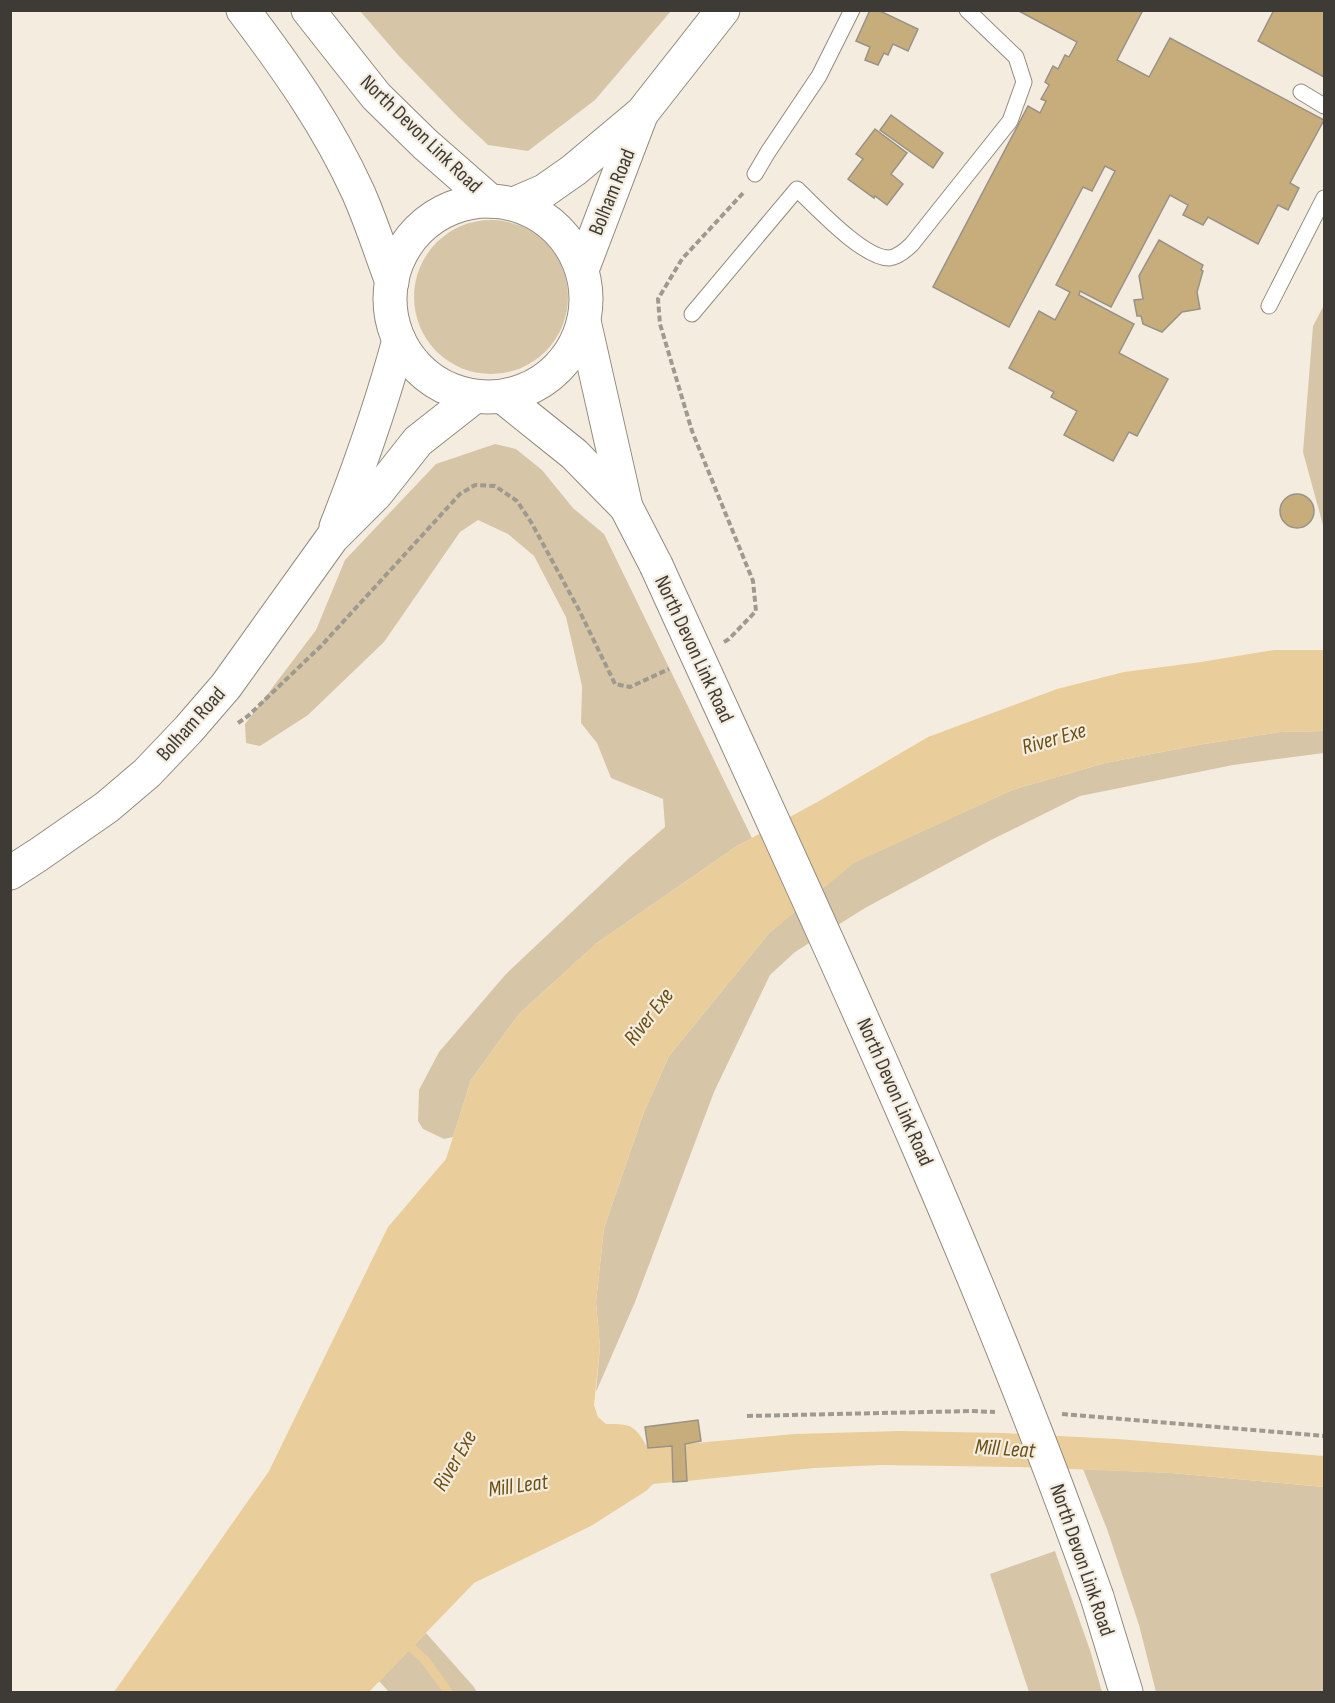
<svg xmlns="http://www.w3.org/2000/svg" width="1335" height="1703" font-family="'Sofia Sans Condensed',sans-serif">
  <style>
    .green { fill: #d6c6a7 }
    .water { fill: #e9ce9b }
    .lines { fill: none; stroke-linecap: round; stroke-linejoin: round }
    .stream { stroke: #e9ce9b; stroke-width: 9 }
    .building { fill: #c7ad7b; stroke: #999286; stroke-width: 1.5 }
    .lane-casing { stroke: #928b7f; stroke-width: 17 }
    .primary-casing { stroke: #928b7f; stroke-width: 35 }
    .highway-casing { stroke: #928b7f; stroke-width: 35 }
    .path { stroke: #9f9a90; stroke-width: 4; stroke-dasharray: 6 3; stroke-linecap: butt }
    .lane { stroke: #fff; stroke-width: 15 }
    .primary { stroke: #fff; stroke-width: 33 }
    .highway { stroke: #fff; stroke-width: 33 }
    .highway-bridge-casing { stroke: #928b7f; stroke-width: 35; stroke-linecap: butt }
    .highway-bridge { stroke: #fff; stroke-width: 33 }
    .labels { text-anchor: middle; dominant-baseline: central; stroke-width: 4.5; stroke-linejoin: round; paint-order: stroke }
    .street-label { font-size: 21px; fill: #3e3b36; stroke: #f4eddf }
    .water-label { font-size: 22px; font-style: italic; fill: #6b5015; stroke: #f4eddf }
  </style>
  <rect width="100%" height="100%" fill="#f4eddf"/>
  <g class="green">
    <polygon points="360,11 671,11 595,100 528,151 488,145 458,117 398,55"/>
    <circle cx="491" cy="297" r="77"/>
    <polygon points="1324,305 1324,529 1303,452 1313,326"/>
    <polygon points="495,444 516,449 542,470 573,508 604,534 752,838 737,846 597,943 519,1014 471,1080 453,1137 444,1139 423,1129 418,1121 419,1090 439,1052 506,974 627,860 665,827 663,799 611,778 597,743 581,723 582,686 566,617 534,556 508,534 478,520 460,532 384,642 308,715 260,746 246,743 245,724 316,630 345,560 436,464"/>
    <polygon points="1324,731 1324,753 1233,765 1080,796 991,840 865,908 795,952 770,975 714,1092 635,1302 596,1392 600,1347 596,1302 604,1228 644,1112 669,1056 769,933 853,863 1012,790 1105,763 1198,745 1280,732"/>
    <polygon points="1083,1469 1172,1473 1324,1487 1324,1692 1156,1692 1139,1625 1107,1529"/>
    <polygon points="1055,1551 1090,1650 1102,1692 1029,1692 990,1574"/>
    <polygon points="426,1633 474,1687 477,1692 389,1692 379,1681"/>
  </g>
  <g class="water">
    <path d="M1274,650H1324V731L1280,732L1198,745L1105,763L1012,790L854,863L769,933L669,1056L644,1112L604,1228L596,1302L600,1347L594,1405L598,1417L606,1424C633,1424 634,1425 648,1448L672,1446L673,1482L653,1484L646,1491L591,1526L474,1583L369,1692H114L269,1471L388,1227L446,1159L471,1080L519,1014L597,943L737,846L819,801L928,737L1057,689L1124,672L1201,662Z"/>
    <polygon points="900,1431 1003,1433 1118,1439 1324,1456 1324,1487 1171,1473 1017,1467 881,1465 814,1468 687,1481 685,1444 794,1434"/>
  </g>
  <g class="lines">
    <polyline class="stream" points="403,1640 425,1660 448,1692"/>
  </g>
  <g class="building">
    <polygon points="870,10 878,10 918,29 908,51 893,44 888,55 884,53 878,65 865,60 870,47 856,41"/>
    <polygon points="1017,10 1143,10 1117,60 1149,77 1170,38 1324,120 1290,183 1299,188 1288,210 1278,205 1258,244 1208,217 1203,225 1183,215 1188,205 1170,195 1111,307 1080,291 1079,295 1134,324 1119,353 1168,379 1137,436 1129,432 1113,461 1064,435 1077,411 1051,397 1054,392 1009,368 1039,311 1055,320 1070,292 1056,285 1115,171 1105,166 1092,191 1083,187 1009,327 933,287 1028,106 1040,113 1046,101 1041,99 1049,85 1045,82 1053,66 1058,69 1065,55 1069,57 1077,42"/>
    <polygon points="1274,10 1324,10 1324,77 1258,41"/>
    <polygon points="891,115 943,153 933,168 880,130"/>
    <polygon points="875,129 907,153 891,174 903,184 887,205 875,196 874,198 848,179 863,159 856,154"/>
    <polygon points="1159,240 1203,265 1201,270 1203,271 1197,292 1200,309 1182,312 1162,332 1143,324 1141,316 1137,316 1134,300 1143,299 1139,276"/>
    <circle cx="1297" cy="511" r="17"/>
    <polygon points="698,1420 701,1441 685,1444 687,1481 673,1482 672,1446 648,1448 645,1427"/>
  </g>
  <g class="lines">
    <g class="lane-casing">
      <g id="lane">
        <polyline points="1301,92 1324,106"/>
        <polyline points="755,174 768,152 819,76 852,10"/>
        <polyline points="1269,306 1324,198"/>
        <path d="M692,314L797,189C816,207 863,258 889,258C898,257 906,250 912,244L1010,121L1024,82L1016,57L967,10"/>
      </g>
    </g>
    <g class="primary-casing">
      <g id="primary">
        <polyline points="514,204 544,191 574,170 642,113 723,10"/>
        <polyline points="582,270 641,115"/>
        <path d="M336,527C360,466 382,403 399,340"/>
        <polyline points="10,873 38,855 107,807 147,773 188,730 226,686 332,538 376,494 418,441 474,397"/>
      </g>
    </g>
    <g class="highway-casing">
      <g id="highway">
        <path d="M243,10C287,68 328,126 358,192C371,221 381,253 392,282"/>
        <polyline points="308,10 376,96 425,144 490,201"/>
        <circle cx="488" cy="299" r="98"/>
        <polyline points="584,321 626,507 656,565"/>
        <polyline points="503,397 574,454 626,507"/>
        <polyline points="1097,1597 1126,1692"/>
      </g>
    </g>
    <g class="path">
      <polyline points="724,642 729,639 756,611 753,581 692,431 660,324 658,299 682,259 744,192"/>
      <polyline points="238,723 248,716 321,646 460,494 475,485 495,486 517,501 531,522 579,610 615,684 630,687 669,669"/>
      <polyline points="1062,1414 1324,1436"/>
      <polyline points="747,1416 971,1411 995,1412"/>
    </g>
    <use href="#lane" class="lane"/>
    <use href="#primary" class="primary"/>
    <use href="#highway" class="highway"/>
    <g class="highway-bridge-casing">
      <path id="highway-bridge" d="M656,565C811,906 972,1244 1097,1597"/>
    </g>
    <use href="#highway-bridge" class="highway-bridge"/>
  </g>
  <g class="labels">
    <g class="street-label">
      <text transform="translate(421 134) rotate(44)">North Devon Link Road</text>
      <text transform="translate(612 192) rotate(-68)">Bolham Road</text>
      <text transform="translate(694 649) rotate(65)">North Devon Link Road</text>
      <text transform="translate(191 724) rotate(-48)">Bolham Road</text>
      <text transform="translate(895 1092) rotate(66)">North Devon Link Road</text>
      <text transform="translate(1082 1560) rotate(71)">North Devon Link Road</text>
    </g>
    <g class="water-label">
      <text transform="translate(1054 739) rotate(-16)">River Exe</text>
      <text transform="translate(649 1017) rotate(-52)">River Exe</text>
      <text transform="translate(1005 1449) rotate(4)">Mill Leat</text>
      <text transform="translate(455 1461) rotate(-60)">River Exe</text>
      <text transform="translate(518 1486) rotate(-8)">Mill Leat</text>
    </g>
  </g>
  <rect width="1335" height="1703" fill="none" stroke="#3e3b36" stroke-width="24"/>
</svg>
